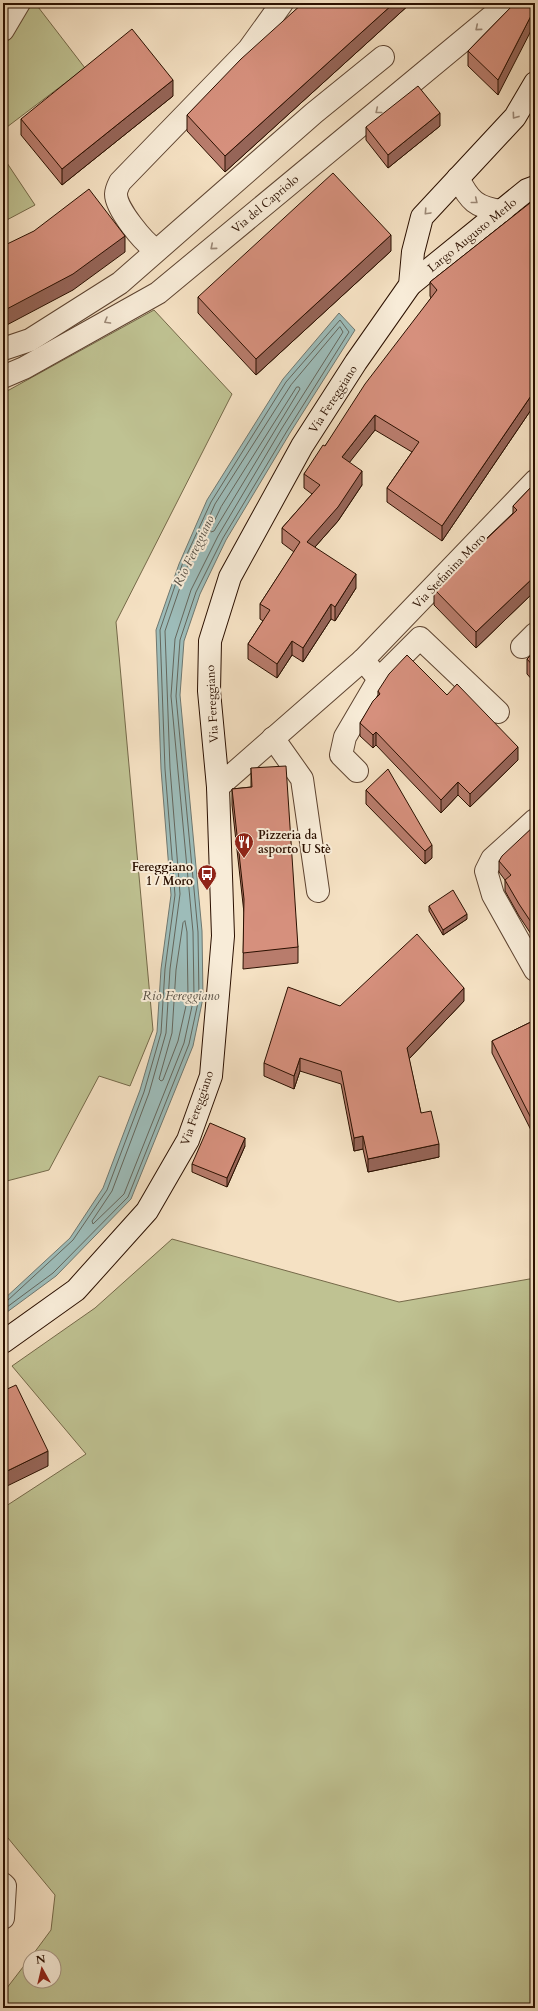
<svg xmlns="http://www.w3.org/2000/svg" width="538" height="2011" font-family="Cardo,serif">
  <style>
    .green { fill: #bfc292; stroke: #756949 }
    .water { fill: #9dbcb9; stroke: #6f776f }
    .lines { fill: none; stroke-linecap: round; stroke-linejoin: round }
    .shore { stroke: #64665c; stroke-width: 1 }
    .street-casing { stroke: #5e4431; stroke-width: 24 }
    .secondary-casing { stroke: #2b1000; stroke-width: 24 }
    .street { stroke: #f8ecd8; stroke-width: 22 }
    .secondary { stroke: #f8ecd8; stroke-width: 22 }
    .wall { fill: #b87c6c; stroke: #2b1000 }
    .shaded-wall { fill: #966558; stroke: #2b1000 }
    .building { fill: #d6907d; stroke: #2b1000 }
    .oneway { stroke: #9c8977 }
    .labels { text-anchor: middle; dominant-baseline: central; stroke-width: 4; stroke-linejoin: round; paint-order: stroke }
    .street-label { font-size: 12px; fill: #2b1000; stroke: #f8ecd8 }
    .poi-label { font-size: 12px; font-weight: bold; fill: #2b1000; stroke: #f8ecd8; text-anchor: start }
    .water-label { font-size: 13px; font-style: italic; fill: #534c41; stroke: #f8ecd8 }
  </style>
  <rect width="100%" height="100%" fill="#f5e1c3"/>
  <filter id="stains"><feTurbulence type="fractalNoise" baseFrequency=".005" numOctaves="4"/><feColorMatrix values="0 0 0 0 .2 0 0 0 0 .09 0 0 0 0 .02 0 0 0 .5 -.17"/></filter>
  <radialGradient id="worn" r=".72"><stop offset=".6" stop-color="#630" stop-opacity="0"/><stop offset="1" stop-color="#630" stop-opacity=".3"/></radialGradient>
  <g class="green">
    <polygon points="3,3 35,3 85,68 3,130"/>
    <polygon points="3,157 35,205 3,222"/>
    <polygon points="154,310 232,394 116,622 153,1030 130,1086 99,1076 49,1170 3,1182 3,392 9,390"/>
    <polygon points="172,1239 399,1302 535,1278 535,2008 3,2008 3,1993 30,1958 30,1981 54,1981 54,1957 31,1957 51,1930 55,1895 3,1832 3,1508 86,1454 12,1366 95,1308"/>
  </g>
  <polygon class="water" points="339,313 355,330 290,433 226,540 200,594 184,641 180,695 202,931 203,998 193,1046 131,1199 56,1276 3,1315 3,1300 70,1238 103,1188 140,1090 157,1032 161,969 171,895 161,769 156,630 179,564 207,500 283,379"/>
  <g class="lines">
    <g class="shore">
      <polygon points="340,327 343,332 282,428 218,536 191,590 175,639 171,696 193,932 194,997 184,1043 124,1194 93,1224 92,1221 112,1191 149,1093 166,1033 170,969 180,894 170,768 165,631 187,567 215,504 291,385"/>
      <polygon points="297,387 299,387 300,389 214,531 211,532 210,530 221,507"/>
      <polygon points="185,921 187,932 188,997 178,1041 163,1080 161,1081 159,1079 172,1033 176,970 183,923"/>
      <polyline points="3,1302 7,1301 73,1240 107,1190 144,1092 161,1033 165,969 175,895 165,769 160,630 182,565 211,502 286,382 340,320 349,332 287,431 223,538 196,592 180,640 176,696 198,932 199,998 189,1044 128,1197 53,1273 3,1310"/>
    </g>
    <g class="street-casing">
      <g id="street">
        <polyline points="3,30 19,3"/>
        <path d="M458,178C469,200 476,208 502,211"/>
        <path d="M156,250C144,243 116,209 116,194C116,190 118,186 120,182L249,49L282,3"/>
        <polyline points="3,349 30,340 120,283 314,113 383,57"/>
        <polyline points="3,377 24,368 158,293 508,3"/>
        <polyline points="522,647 535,634"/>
        <polyline points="363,660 379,679 420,638 498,712"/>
        <polyline points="273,738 302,779 318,891"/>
        <polyline points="357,771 341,755 345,737 379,679"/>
        <polyline points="218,787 363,660 535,481"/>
        <polyline points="535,820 492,859 486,871 493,895 535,970"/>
        <polyline points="3,1884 5,1886 3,1918"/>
      </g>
    </g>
    <g class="secondary-casing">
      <g id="secondary">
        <polyline points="410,285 527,190 535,187"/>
        <polyline points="3,1342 76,1290 147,1211 188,1140 211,1076 223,936 218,787 209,691 210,641 230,577 302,446 356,362 410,285 413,252 422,217 515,117 535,83"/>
      </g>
    </g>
    <use href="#street" class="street"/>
    <use href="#secondary" class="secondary"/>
  </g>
  <g class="wall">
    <polygon points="166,3 175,3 169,7"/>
    <polygon points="303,3 411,3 225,172 187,131 187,115"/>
    <polygon points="515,3 498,95 468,66 468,51"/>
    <polygon points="173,96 62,185 21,135 21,119"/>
    <polygon points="440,126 388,168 366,140 366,127"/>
    <polygon points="535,199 535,404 442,541 387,502 387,488 412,452 375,430 349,462 362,485 338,521 315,547 356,588 335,621 331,619 303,662 292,655 277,678 248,659 248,644 263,621 260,619 260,604 294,552 282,543 282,528 312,494 304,488 304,474 325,446 431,298 430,296 430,282"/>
    <polygon points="391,251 256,375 198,313 198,297"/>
    <polygon points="535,483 535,591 476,648 434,605 434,589 513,513 513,506"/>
    <polygon points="535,651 535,683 527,674 527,659"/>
    <polygon points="378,691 447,695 518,760 470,807 458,795 441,813 376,745 373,748 360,736 360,723 378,695"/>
    <polygon points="251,768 298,947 298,963 243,969 244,913 232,805 232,789 251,787"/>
    <polygon points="366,790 432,858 425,864 366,804"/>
    <polygon points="535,825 535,940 519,916 505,891 505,880 499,872 499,861"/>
    <polygon points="429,906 467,919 443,935 429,911"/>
    <polygon points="464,1001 409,1059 421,1113 439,1157 368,1172 363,1149 354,1151 341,1084 300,1071 294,1089 264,1076 264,1063 340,1006"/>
    <polygon points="535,1020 535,1138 492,1053 492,1041"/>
    <polygon points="245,1146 227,1187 192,1172 192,1164"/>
  </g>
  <g class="shaded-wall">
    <polygon points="169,3 175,3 169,7"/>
    <polygon points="394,3 411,3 225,172 225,156"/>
    <polygon points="535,8 535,23 498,95 498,80"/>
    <polygon points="173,80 173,96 62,185 62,169"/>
    <polygon points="440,113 440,126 388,168 388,155"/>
    <polygon points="391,235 391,251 256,375 256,359"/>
    <polygon points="125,236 125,252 73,290 3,327 3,311"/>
    <polygon points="535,390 535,404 442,541 442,526"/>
    <polygon points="375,415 375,430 342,472 342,457"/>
    <polygon points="362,471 362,485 338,521 307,556 307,542"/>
    <polygon points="356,574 356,588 335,621 335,607"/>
    <polygon points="535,576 535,591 476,648 476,632"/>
    <polygon points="331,604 331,619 303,662 303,648"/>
    <polygon points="292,641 292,655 277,678 277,664"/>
    <polygon points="376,732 376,745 373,748 373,735"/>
    <polygon points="518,747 518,760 470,807 470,794"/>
    <polygon points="458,782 458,795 441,813 441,800"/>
    <polygon points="432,845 432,858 425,864 425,851"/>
    <polygon points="467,914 467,919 443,935 443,930"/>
    <polygon points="464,988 464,1001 407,1061 407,1048"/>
    <polygon points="300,1058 300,1071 294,1089 294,1076"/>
    <polygon points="363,1136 363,1149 354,1151 354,1138"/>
    <polygon points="245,1138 245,1146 227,1187 227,1178"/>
    <polygon points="439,1144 439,1157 368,1172 368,1159"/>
    <polygon points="48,1451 48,1466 3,1488 3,1473"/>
  </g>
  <g class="building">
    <polygon points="303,3 394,3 225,156 187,115 241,59"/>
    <polygon points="515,3 535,3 535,8 498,80 468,51"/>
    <polygon points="132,29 173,80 62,169 21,119"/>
    <polygon points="418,86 440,113 388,155 366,127"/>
    <polygon points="333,173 391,235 256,359 198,297"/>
    <polygon points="89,189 125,236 73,274 3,311 3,246 34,231"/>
    <polygon points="535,199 535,390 442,526 387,488 419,442 375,415 342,457 362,471 338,507 307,542 356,574 335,607 331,604 303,648 292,641 277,664 248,644 270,610 260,604 300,542 282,528 320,485 304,474 323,445 325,446 365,384 437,290 430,282"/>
    <polygon points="535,483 535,576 476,632 434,589 517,510 513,506"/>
    <polygon points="535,651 535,668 527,659"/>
    <polygon points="407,655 447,695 457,684 518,747 470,794 458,782 441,800 376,732 373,735 360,723 373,701 380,694 378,691 389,674"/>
    <polygon points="286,766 298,947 243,953 244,899 232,789 252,787 251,768"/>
    <polygon points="388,769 432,845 425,851 366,790"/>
    <polygon points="535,825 535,928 519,904 505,880 511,875 499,861 502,856"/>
    <polygon points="453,890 467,914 443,930 429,906"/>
    <polygon points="417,934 464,988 407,1048 421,1113 431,1111 439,1144 368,1159 363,1136 354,1138 341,1071 300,1058 294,1076 264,1063 288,987 340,1006"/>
    <polygon points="535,1020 535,1126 492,1041"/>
    <polygon points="210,1123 245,1138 227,1178 192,1164"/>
    <polygon points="16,1385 48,1451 3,1473 3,1391"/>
  </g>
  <defs><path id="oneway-chevron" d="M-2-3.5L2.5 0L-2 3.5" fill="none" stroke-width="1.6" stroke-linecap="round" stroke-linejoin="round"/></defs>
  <g class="oneway">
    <use href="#oneway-chevron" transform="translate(478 28) rotate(140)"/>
    <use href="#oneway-chevron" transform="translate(378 111) rotate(141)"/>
    <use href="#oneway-chevron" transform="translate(515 116) rotate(126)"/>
    <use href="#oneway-chevron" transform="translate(475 201) rotate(39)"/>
    <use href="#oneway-chevron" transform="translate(427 212) rotate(133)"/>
    <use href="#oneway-chevron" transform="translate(213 247) rotate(140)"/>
    <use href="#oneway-chevron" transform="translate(107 321) rotate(150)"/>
  </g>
  <defs>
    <g id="restaurant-pin" transform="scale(1)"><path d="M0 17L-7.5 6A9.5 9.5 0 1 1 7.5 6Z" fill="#8f2418" stroke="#f8ecd8"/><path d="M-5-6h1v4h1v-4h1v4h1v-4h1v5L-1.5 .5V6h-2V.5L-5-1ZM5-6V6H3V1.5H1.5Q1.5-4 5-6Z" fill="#fff"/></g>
    <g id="bus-pin" transform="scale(1)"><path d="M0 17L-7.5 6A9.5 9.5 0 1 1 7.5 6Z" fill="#8f2418" stroke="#f8ecd8"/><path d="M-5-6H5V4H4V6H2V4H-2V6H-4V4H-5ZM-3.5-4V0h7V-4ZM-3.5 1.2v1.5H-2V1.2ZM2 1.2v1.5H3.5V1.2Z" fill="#fff"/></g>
  </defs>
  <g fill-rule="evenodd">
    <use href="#restaurant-pin" x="244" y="842"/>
    <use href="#bus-pin" x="207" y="874"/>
  </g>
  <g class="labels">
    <g class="street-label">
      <text transform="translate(265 204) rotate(-40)">Via del Capriolo</text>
      <text transform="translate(472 235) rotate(-39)">Largo Augusto Merlo</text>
      <text transform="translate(333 399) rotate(-57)">Via Fereggiano</text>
      <text transform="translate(449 571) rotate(-46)">Via Stefanina Moro</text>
      <text transform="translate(212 704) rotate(-93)">Via Fereggiano</text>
      <text transform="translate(197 1108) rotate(-71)">Via Fereggiano</text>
    </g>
    <g class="poi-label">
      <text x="258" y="835">Pizzeria da<tspan x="258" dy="14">asporto U Stè</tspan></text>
      <text x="193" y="867" text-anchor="end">Fereggiano<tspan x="193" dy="14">1 / Moro</tspan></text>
    </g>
    <g class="water-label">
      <text transform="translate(194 551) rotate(-64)">Rio Fereggiano</text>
      <text x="181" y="996">Rio Fereggiano</text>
    </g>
  </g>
  <rect width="538" height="2011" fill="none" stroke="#f5e1c3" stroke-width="16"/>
  <rect x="4" y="4" width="530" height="2003" fill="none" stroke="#2b1000" stroke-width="2"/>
  <rect x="8" y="8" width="522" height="1995" fill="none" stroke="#2b1000"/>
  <g transform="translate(42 1969) rotate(352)"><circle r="19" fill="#f8ecd8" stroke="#a69482"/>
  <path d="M0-3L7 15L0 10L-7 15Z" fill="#8f2418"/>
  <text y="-6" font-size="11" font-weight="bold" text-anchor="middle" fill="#2b1000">N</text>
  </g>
  <rect width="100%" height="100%" filter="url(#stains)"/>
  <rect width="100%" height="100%" fill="url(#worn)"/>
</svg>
